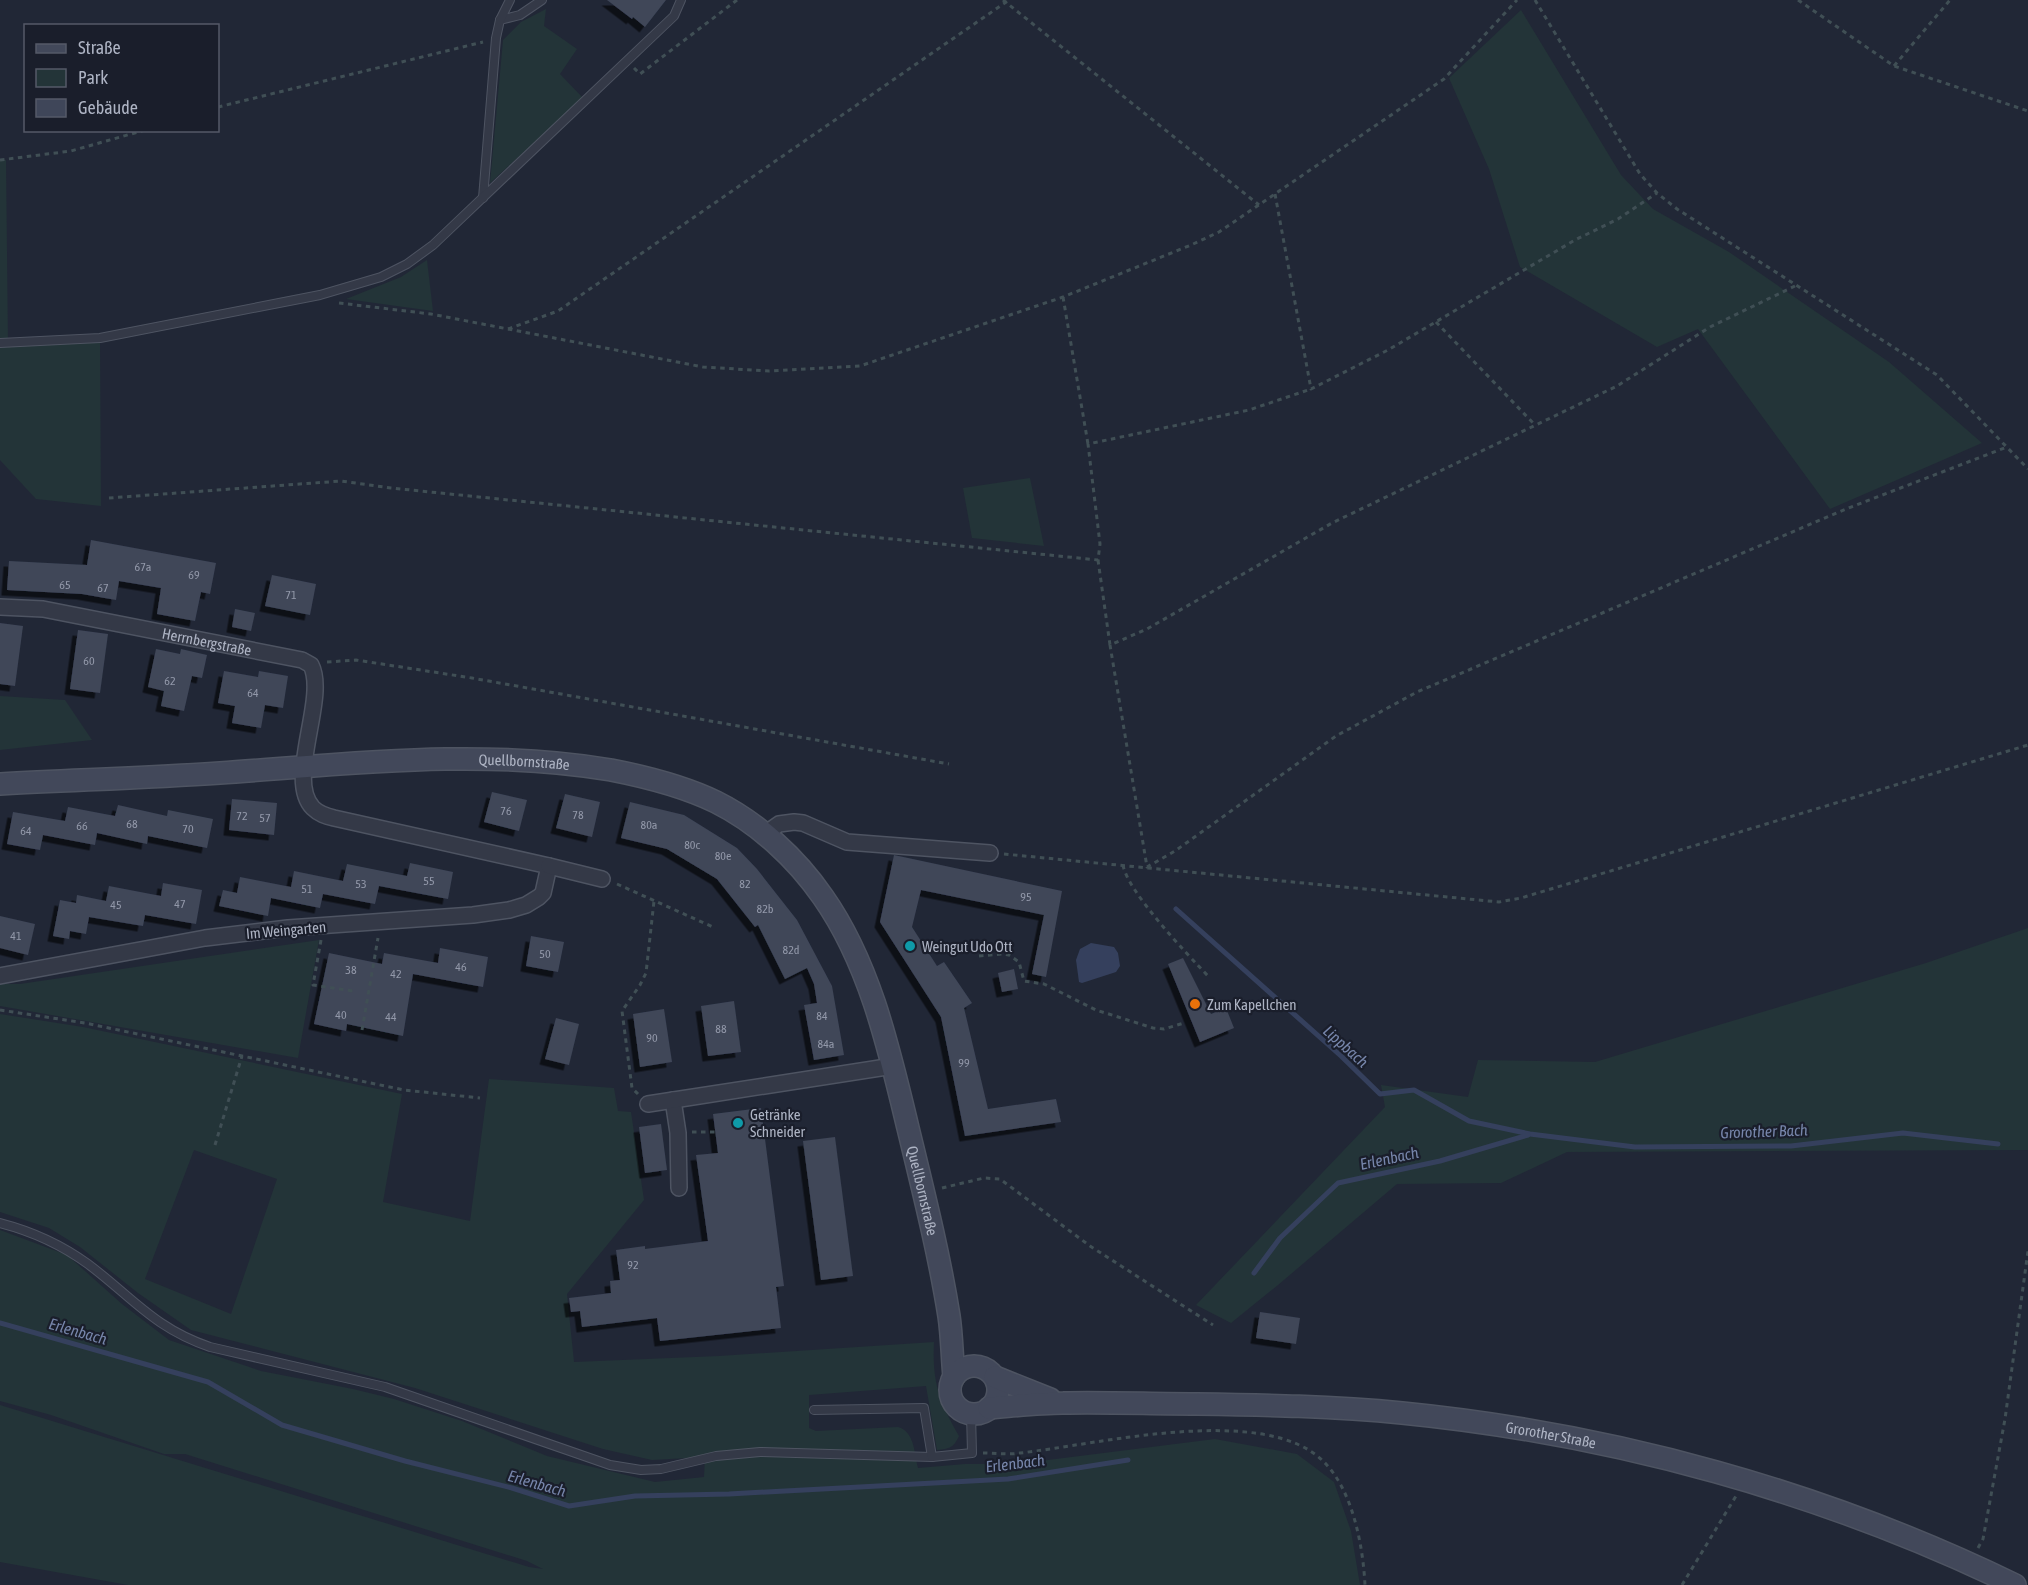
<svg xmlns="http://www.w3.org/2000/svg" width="2028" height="1585" font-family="'Asap Condensed',sans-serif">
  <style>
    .green { fill: #233438; fill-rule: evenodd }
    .water { fill: #35405d }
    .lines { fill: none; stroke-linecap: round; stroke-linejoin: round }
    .stream { stroke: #35405d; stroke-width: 5 }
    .building { fill: #3f4659; filter: url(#shadow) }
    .service-casing { stroke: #4e5462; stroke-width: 10 }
    .minor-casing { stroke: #4e5462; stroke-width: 18 }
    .secondary-casing { stroke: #4e5462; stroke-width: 24 }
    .path { stroke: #404f55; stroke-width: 3; stroke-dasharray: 4.5 4.5; stroke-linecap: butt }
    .service { stroke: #343947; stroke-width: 8 }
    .minor { stroke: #343947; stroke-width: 15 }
    .secondary { stroke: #42485a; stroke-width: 21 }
    .culture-dot { fill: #0f9aa8; stroke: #1a1e2b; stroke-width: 2 }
    .food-dot { fill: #e8710a; stroke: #1a1e2b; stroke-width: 2 }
    .labels { text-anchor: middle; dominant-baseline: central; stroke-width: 4.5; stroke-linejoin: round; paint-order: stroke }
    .number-label { font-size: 12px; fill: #9298a9 }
    .street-label { font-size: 15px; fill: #aeb4c4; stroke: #1a1e2b }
    .poi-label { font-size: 15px; fill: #aeb4c4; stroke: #1a1e2b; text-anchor: start }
    .water-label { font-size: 16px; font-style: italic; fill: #7786ab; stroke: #1a1e2b }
  </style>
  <defs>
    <filter id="shadow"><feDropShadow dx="-5.5" dy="5.5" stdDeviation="0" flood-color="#0009"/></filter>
  </defs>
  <rect width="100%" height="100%" fill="#212736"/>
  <g class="green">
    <polygon points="546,9 544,26 577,49 560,74 583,98 490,183 503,40 521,22"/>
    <polygon points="1521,10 1621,175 1653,209 1729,252 1889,362 1982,443 1830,509 1698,329 1657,347 1520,267 1489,169 1449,78"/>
    <polygon points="0,160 6,160 8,343 100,338 101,506 36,499 0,460"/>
    <polygon points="427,260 433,311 346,299 401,277"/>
    <polygon points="1030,478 1044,546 972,538 963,488"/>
    <polygon points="0,696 65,700 92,740 0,750"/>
    <polygon points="2028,928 2028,1150 1567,1152 1501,1183 1397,1184 1278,1285 1231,1323 1196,1305 1385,1107 1381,1085 1468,1097 1478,1060 1595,1062 1926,963"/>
    <polygon points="319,940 298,1058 0,1006 0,984 20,984"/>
    <path d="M0,1014L83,1027L402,1094L383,1202L470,1221L489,1079L614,1088L618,1111L631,1112L644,1200L567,1294L574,1362L719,1356L934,1342C932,1382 939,1401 959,1436C954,1447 950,1449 937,1450L926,1386L809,1395V1428L816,1431L898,1427C915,1432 914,1453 918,1468L965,1464H1015L1215,1439L1297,1454L1334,1482L1351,1531L1360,1585H128L0,1562V1405L529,1567L543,1569L527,1561L185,1454H164L51,1415L0,1401V1230L67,1255L122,1304L169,1340L261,1371L353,1389L394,1399L462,1421L547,1456L655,1482L704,1477L705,1457L652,1460L603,1449L415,1388L191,1330L138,1293L80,1247L49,1228L0,1212ZM194,1150L277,1179L231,1314L145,1279Z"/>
  </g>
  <polygon class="water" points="1091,943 1114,947 1118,953 1120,966 1116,972 1082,983 1079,982 1076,960 1080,949"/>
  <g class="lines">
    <g class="stream">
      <polyline points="1176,909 1341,1056 1380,1094 1414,1090 1469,1121 1530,1134 1635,1147 1791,1146 1903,1133 1998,1144"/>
      <polyline points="1254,1273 1280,1238 1338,1183 1440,1161 1528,1135"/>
      <polyline points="0,1323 208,1382 282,1425 405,1461 512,1488 569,1506 635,1496 729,1494 1008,1479 1128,1460"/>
    </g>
  </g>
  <g class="building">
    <polygon points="607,0 666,0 645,27 633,17 632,19"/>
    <polygon points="91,540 216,563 210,594 201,592 195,621 157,614 161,588 119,581 116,600 82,594 7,590 9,561 87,565"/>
    <polygon points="272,575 316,584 310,615 265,606"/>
    <polygon points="235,609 255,613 251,631 232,627"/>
    <polygon points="0,623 23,626 15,686 0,684"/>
    <polygon points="78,630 108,634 100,693 70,689"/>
    <polygon points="156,649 180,654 181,649 207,655 202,678 192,676 184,711 161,706 164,691 148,687"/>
    <polygon points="224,671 258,677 259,671 288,676 283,708 265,705 261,728 232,723 235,706 218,703"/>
    <polygon points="492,792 527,800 519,831 484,822"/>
    <polygon points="565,794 600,802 592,837 556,828"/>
    <polygon points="232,799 277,803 274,835 229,830"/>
    <polygon points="630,802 684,815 737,848 757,869 797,920 832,986 844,1055 814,1060 804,1005 817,1003 814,984 807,968 785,979 758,925 755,927 717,879 667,849 621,838"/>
    <polygon points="118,805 167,816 168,810 213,819 207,848 148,836 147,844 97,833 95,845 43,835 40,850 7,844 13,812 65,821 68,807 115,816"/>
    <polygon points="894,855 1062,891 1046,977 1032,974 1044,915 921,890 912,927 937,966 944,962 972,1003 964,1008 988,1109 1056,1099 1061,1122 965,1136 941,1017 880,922"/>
    <polygon points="410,863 453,872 448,899 379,886 375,904 323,894 320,908 271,898 268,916 219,906 223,890 237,893 240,877 291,887 294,871 343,881 347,864 407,876"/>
    <polygon points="163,883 202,890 196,924 145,915 143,926 89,917 86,934 70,931 69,939 53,936 60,900 76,903 77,895 106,901 109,886 161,896"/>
    <polygon points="0,916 35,924 28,955 0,948"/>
    <polygon points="531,936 564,942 558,972 526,966"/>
    <polygon points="440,948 488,957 483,987 413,974 403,1036 347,1024 346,1031 314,1024 329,953 382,964 384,953 438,963"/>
    <polygon points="1183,958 1211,1014 1226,1008 1234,1028 1200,1042 1168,964"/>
    <polygon points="1014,969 1018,989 1002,992 998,973"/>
    <polygon points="734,1001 741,1052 708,1056 701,1006"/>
    <polygon points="664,1009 672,1062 640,1067 633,1014"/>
    <polygon points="556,1018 579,1024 569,1065 545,1059"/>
    <polygon points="761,1108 784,1286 776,1287 781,1328 660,1341 657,1318 582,1327 580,1311 571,1312 569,1298 611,1293 610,1281 620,1280 616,1250 645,1246 645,1249 708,1241 696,1155 718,1153 713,1114"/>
    <polygon points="661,1124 667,1170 645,1173 639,1127"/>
    <polygon points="835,1137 853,1276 821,1280 803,1141"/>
    <polygon points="1260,1312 1300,1318 1296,1344 1256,1338"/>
  </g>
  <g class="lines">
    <g class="service-casing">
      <g id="service">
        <polyline points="500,20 520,15 542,0"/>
        <polyline points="483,198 496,38 500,20 510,0"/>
        <polyline points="0,343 100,338 320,295 381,277 407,264 433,245 674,16 681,0"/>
        <path d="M0,1223C31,1231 62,1245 88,1264C132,1297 154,1328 210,1347L385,1387L610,1465L641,1470L661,1469L716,1456L760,1452L932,1457"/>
        <polyline points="814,1410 924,1408 932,1457 972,1453 971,1413"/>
      </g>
    </g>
    <g class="minor-casing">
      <g id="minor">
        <path id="s1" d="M0,607L43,609L302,660L311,665C328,698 285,780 313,808C319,814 326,816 334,818L549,866L543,893L539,897L526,905L509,910L473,915L288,928L205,938L0,976"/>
        <polyline points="765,834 779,824 794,822 803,823 847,842 990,853"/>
        <polyline points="549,866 602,879"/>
        <polyline points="673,1100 678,1133 679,1188"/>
        <polyline points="648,1104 893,1066"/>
      </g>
    </g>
    <g class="secondary-casing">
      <g id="secondary">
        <path id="s2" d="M0,784C73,780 147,778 220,773C350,764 481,748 611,770C647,777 683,786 716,802C758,823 796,858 823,897C870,964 889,1049 908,1128C923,1190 939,1253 949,1316C952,1336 952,1357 954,1377"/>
        <circle cx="974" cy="1390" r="24"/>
        <polyline points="995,1377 1050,1399"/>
        <path id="s3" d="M989,1408C1014,1406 1039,1403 1063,1403C1107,1402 1152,1404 1196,1404C1264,1405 1333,1406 1402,1413C1614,1434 1824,1492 2015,1585"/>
      </g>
    </g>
    <g class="path">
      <polyline points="1003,0 1259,205"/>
      <polyline points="1535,0 1640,174 1657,193 1677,209 1937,375 2028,469"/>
      <polyline points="1798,0 1894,66 2028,111"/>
      <polyline points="1894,66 1950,0"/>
      <polyline points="634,68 640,74 737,0"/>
      <polyline points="218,107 483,42"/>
      <polyline points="0,160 71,151 145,130"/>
      <polyline points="1275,194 1311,389 1388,350 1575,240 1618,219 1657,193"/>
      <polyline points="1795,286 1710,327 1617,386 1332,523 1147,629 1110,645 1147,867 1175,851 1336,736 1417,692 1846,509 2007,447"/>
      <polyline points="1063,297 1088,444"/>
      <polyline points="339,303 431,314 703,367 769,371 860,366 1063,297 1191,245 1219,232 1444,79 1517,0"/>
      <polyline points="1436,322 1535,425"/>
      <polyline points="508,329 558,311 1009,0"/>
      <polyline points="109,498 341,481 391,488 1098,560 1100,544 1088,444 1249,410 1311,389"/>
      <polyline points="1098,560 1110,645"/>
      <polyline points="327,662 356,660 472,678 949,764"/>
      <polyline points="1004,854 1499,902 1521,898 2028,745"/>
      <path d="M1123,865C1127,891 1187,954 1208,976"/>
      <polyline points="617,884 713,927"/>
      <polyline points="321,940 313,985 353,991"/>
      <polyline points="979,956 1002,954 1009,955 1019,962 1024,981 1044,984 1096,1010 1153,1028 1164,1029 1184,1023"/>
      <polyline points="0,1010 85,1023 404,1090 480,1098"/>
      <polyline points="362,1030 378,938"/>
      <polyline points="638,1094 632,1088 622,1011 640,985 646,973 654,901"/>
      <polyline points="692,1132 715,1132"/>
      <polyline points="215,1145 242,1056"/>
      <polyline points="942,1188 984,1178 1000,1179 1090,1246 1213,1325"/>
      <path d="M983,1453C995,1453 1008,1455 1020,1453C1096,1445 1265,1402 1324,1462C1353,1491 1363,1546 1365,1585"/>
      <polyline points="1978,1548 1983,1539 2005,1419 2028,1251"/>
      <polyline points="1682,1585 1736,1496"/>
    </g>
    <use href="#service" class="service"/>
    <use href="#minor" class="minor"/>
    <use href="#secondary" class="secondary"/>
  </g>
  <g class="culture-dot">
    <circle cx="910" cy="946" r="6"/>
    <circle cx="738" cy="1123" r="6"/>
  </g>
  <circle class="food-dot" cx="1195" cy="1004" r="6"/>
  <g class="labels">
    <g class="number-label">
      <text x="143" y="567">67a</text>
      <text x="194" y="575">69</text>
      <text x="65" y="585">65</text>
      <text x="103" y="588">67</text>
      <text x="291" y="595">71</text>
      <text x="89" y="661">60</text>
      <text x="170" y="681">62</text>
      <text x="253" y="693">64</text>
      <text x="506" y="811">76</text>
      <text x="578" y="815">78</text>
      <text x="242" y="816">72</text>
      <text x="265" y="818">57</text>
      <text x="132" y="824">68</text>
      <text x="649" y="825">80a</text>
      <text x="82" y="826">66</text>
      <text x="188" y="829">70</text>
      <text x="26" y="831">64</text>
      <text x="692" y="845">80c</text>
      <text x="723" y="856">80e</text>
      <text x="429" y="881">55</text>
      <text x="361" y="884">53</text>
      <text x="745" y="884">82</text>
      <text x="307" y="889">51</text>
      <text x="1026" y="897">95</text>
      <text x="180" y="904">47</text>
      <text x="116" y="905">45</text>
      <text x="765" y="909">82b</text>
      <text x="16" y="936">41</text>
      <text x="791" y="950">82d</text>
      <text x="545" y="954">50</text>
      <text x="461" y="967">46</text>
      <text x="351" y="970">38</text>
      <text x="396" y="974">42</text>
      <text x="341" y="1015">40</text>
      <text x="822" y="1016">84</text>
      <text x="391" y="1017">44</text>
      <text x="721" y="1029">88</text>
      <text x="652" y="1038">90</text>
      <text x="826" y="1044">84a</text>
      <text x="964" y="1063">99</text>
      <text x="633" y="1265">92</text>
    </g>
    <g class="street-label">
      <text stroke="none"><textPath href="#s1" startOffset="210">Herrnbergstraße</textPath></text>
      <text stroke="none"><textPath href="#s2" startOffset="525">Quellbornstraße</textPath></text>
      <text transform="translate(286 930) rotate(-5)">Im Weingarten</text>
      <text stroke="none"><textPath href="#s2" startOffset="1179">Quellbornstraße</textPath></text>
      <text stroke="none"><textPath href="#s3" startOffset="564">Grorother Straße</textPath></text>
    </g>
    <g class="poi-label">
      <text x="922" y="946">Weingut Udo Ott</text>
      <text x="1207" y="1004">Zum Kapellchen</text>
      <text x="750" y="1114">Getränke<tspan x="750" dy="17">Schneider</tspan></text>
    </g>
    <g class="water-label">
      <text transform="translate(1346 1046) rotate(42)">Lippbach</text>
      <text transform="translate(1764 1131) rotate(-2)">Grorother Bach</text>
      <text transform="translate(1389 1158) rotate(-12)">Erlenbach</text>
      <text transform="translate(78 1331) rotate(16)">Erlenbach</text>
      <text transform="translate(1015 1463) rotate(-7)">Erlenbach</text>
      <text transform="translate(537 1483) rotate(16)">Erlenbach</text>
    </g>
  </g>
  <rect x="24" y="24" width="195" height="108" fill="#1a1e2b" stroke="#555a68" stroke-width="1.5"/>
  <rect x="36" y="44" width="30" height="9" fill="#42485a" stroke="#555a68" stroke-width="1.5"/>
  <text x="78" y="54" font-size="18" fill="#aeb4c4">Straße</text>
  <rect x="36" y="69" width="30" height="18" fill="#233438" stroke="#555a68" stroke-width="1.5"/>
  <text x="78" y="84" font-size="18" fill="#aeb4c4">Park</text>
  <rect x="36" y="99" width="30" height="18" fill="#3f4659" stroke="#555a68" stroke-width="1.5"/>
  <text x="78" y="114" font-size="18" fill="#aeb4c4">Gebäude</text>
</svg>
